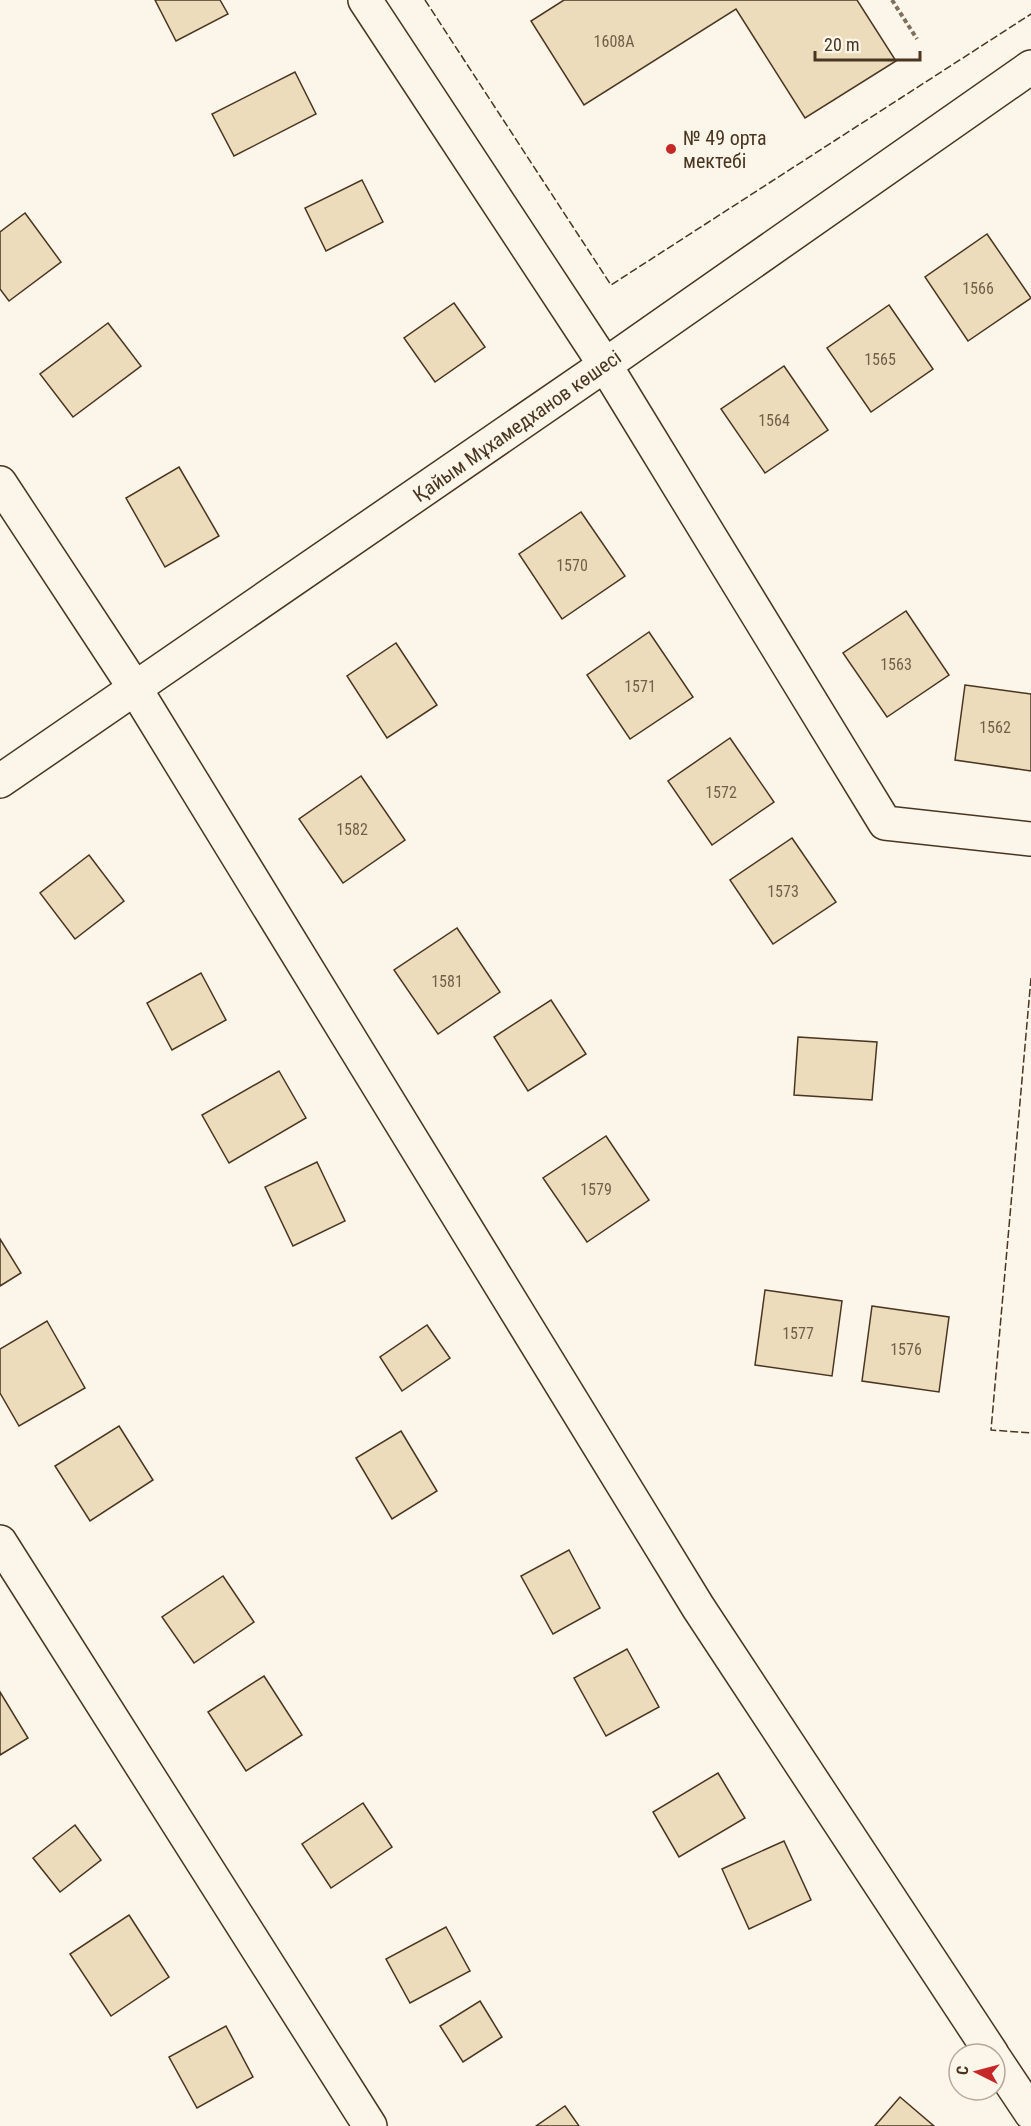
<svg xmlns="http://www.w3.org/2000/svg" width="1031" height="2126" font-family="'Roboto Condensed',sans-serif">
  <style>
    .building { fill: #ecdcbc; stroke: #4a3520; stroke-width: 1.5 }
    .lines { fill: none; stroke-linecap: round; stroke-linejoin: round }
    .minor-casing { stroke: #4a3520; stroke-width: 36 }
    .path { stroke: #7f6f5c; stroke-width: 4; stroke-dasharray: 4.5 3; stroke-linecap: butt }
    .minor { stroke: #fbf6e9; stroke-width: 33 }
    .fence { stroke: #4a3520; stroke-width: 1.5; stroke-dasharray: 8 3; stroke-linecap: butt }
    .poi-dot { fill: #c62828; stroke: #fbf6e9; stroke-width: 2 }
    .labels { text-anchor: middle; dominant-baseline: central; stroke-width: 4.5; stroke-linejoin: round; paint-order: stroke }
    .number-label { font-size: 16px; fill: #725f47 }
    .poi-label { font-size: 20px; fill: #4a3520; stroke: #fbf6e9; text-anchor: start }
    .street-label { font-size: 20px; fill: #4a3520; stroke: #fbf6e9 }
  </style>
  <rect width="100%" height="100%" fill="#fbf6e9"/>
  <g class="building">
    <polygon points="155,0 220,0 228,14 176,41"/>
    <polygon points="564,0 857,0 896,61 805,118 736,9 584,105 531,21"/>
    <polygon points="295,72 316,114 234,156 212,114"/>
    <polygon points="362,180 383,222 326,251 305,208"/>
    <polygon points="25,213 61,262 9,301 0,289 0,232"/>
    <polygon points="987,234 1031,298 968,341 925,277"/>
    <polygon points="454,303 485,347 435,382 404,338"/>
    <polygon points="889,305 933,369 871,412 827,348"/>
    <polygon points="108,323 141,366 73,417 40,374"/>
    <polygon points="784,366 828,430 765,473 721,409"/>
    <polygon points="179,467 219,536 165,567 126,498"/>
    <polygon points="581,512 625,576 562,619 519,554"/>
    <polygon points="906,611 949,675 887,717 843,653"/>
    <polygon points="649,632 693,697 630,739 587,675"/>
    <polygon points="396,643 437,705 387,738 347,676"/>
    <polygon points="965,685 1031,694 1031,771 955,760"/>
    <polygon points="730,738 774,802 712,845 668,781"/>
    <polygon points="361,776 405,840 343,883 299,819"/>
    <polygon points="792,838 836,902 773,944 730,880"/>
    <polygon points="89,855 124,901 75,939 40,893"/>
    <polygon points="457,928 500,992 438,1034 394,970"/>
    <polygon points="201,973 226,1020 172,1050 147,1003"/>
    <polygon points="551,1000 586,1054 528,1091 494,1037"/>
    <polygon points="798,1037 877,1042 872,1100 794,1095"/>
    <polygon points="279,1071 306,1118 229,1163 202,1115"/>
    <polygon points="606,1136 649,1200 587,1242 543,1178"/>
    <polygon points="317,1162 345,1221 293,1246 265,1187"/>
    <polygon points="0,1239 21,1273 0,1286"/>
    <polygon points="765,1290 842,1301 832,1376 755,1365"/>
    <polygon points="872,1306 949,1317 939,1392 862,1381"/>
    <polygon points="47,1321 85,1388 19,1426 0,1393 0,1349"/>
    <polygon points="427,1325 450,1358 402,1391 380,1357"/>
    <polygon points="119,1426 153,1480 90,1521 55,1466"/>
    <polygon points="401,1431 437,1491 392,1519 356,1458"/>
    <polygon points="569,1550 600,1608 553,1634 521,1576"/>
    <polygon points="223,1576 254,1622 194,1663 162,1617"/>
    <polygon points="627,1649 659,1707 606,1736 574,1678"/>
    <polygon points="264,1676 302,1735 246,1771 208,1712"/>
    <polygon points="0,1692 28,1738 0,1755"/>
    <polygon points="718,1773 745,1818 679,1857 653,1812"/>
    <polygon points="363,1803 392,1847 331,1888 302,1844"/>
    <polygon points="75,1825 101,1860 60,1892 33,1858"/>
    <polygon points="784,1841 811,1900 749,1929 722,1869"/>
    <polygon points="129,1915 169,1977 111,2016 70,1954"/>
    <polygon points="446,1927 470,1971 410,2003 386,1959"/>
    <polygon points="480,2001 502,2037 463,2062 440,2026"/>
    <polygon points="226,2026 253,2077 197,2108 169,2057"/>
    <polygon points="900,2097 934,2126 875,2126"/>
    <polygon points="565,2106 579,2126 536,2126"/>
  </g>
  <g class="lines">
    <g class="minor-casing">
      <g id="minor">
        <polyline points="365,0 605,365 885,823 1031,839"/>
        <polyline points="0,483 136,690 698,1607 992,2054"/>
        <polyline points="0,781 605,365 1031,67"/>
        <polyline points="0,1542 370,2126"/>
        <polyline points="995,2059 1031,2113"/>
      </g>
    </g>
    <polyline class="path" points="892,0 917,39"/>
    <use href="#minor" class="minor"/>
    <g class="fence">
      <polyline points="425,0 611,285 1031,14"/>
      <polyline points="1031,978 991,1430 1031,1433"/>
    </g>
  </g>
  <circle class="poi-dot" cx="671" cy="149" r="6"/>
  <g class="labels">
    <g class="number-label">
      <text x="614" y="41">1608А</text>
      <text x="978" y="288">1566</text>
      <text x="880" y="359">1565</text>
      <text x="774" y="420">1564</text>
      <text x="572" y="565">1570</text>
      <text x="896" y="664">1563</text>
      <text x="640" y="686">1571</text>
      <text x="995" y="727">1562</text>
      <text x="721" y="792">1572</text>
      <text x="352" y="829">1582</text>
      <text x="783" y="891">1573</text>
      <text x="447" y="981">1581</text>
      <text x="596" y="1189">1579</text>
      <text x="798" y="1333">1577</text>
      <text x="906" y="1349">1576</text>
    </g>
    <g class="poi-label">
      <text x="683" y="138">№ 49 орта<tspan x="683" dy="23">мектебі</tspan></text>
    </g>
    <g class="street-label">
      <text transform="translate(517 426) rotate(-35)">Қайым Мұхамедханов көшесі</text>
    </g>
  </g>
  <g transform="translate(977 2072) rotate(276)"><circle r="28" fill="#fbf6e9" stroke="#b4a999" stroke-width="1.5"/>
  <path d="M0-4.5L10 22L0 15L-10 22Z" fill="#c62828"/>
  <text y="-9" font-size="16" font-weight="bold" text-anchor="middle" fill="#4a3520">С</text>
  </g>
  <path d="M815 51v9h105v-9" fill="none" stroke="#4a3520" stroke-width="3"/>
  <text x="824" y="51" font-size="18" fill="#4a3520" stroke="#fbf6e9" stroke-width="4.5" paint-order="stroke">20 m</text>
</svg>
